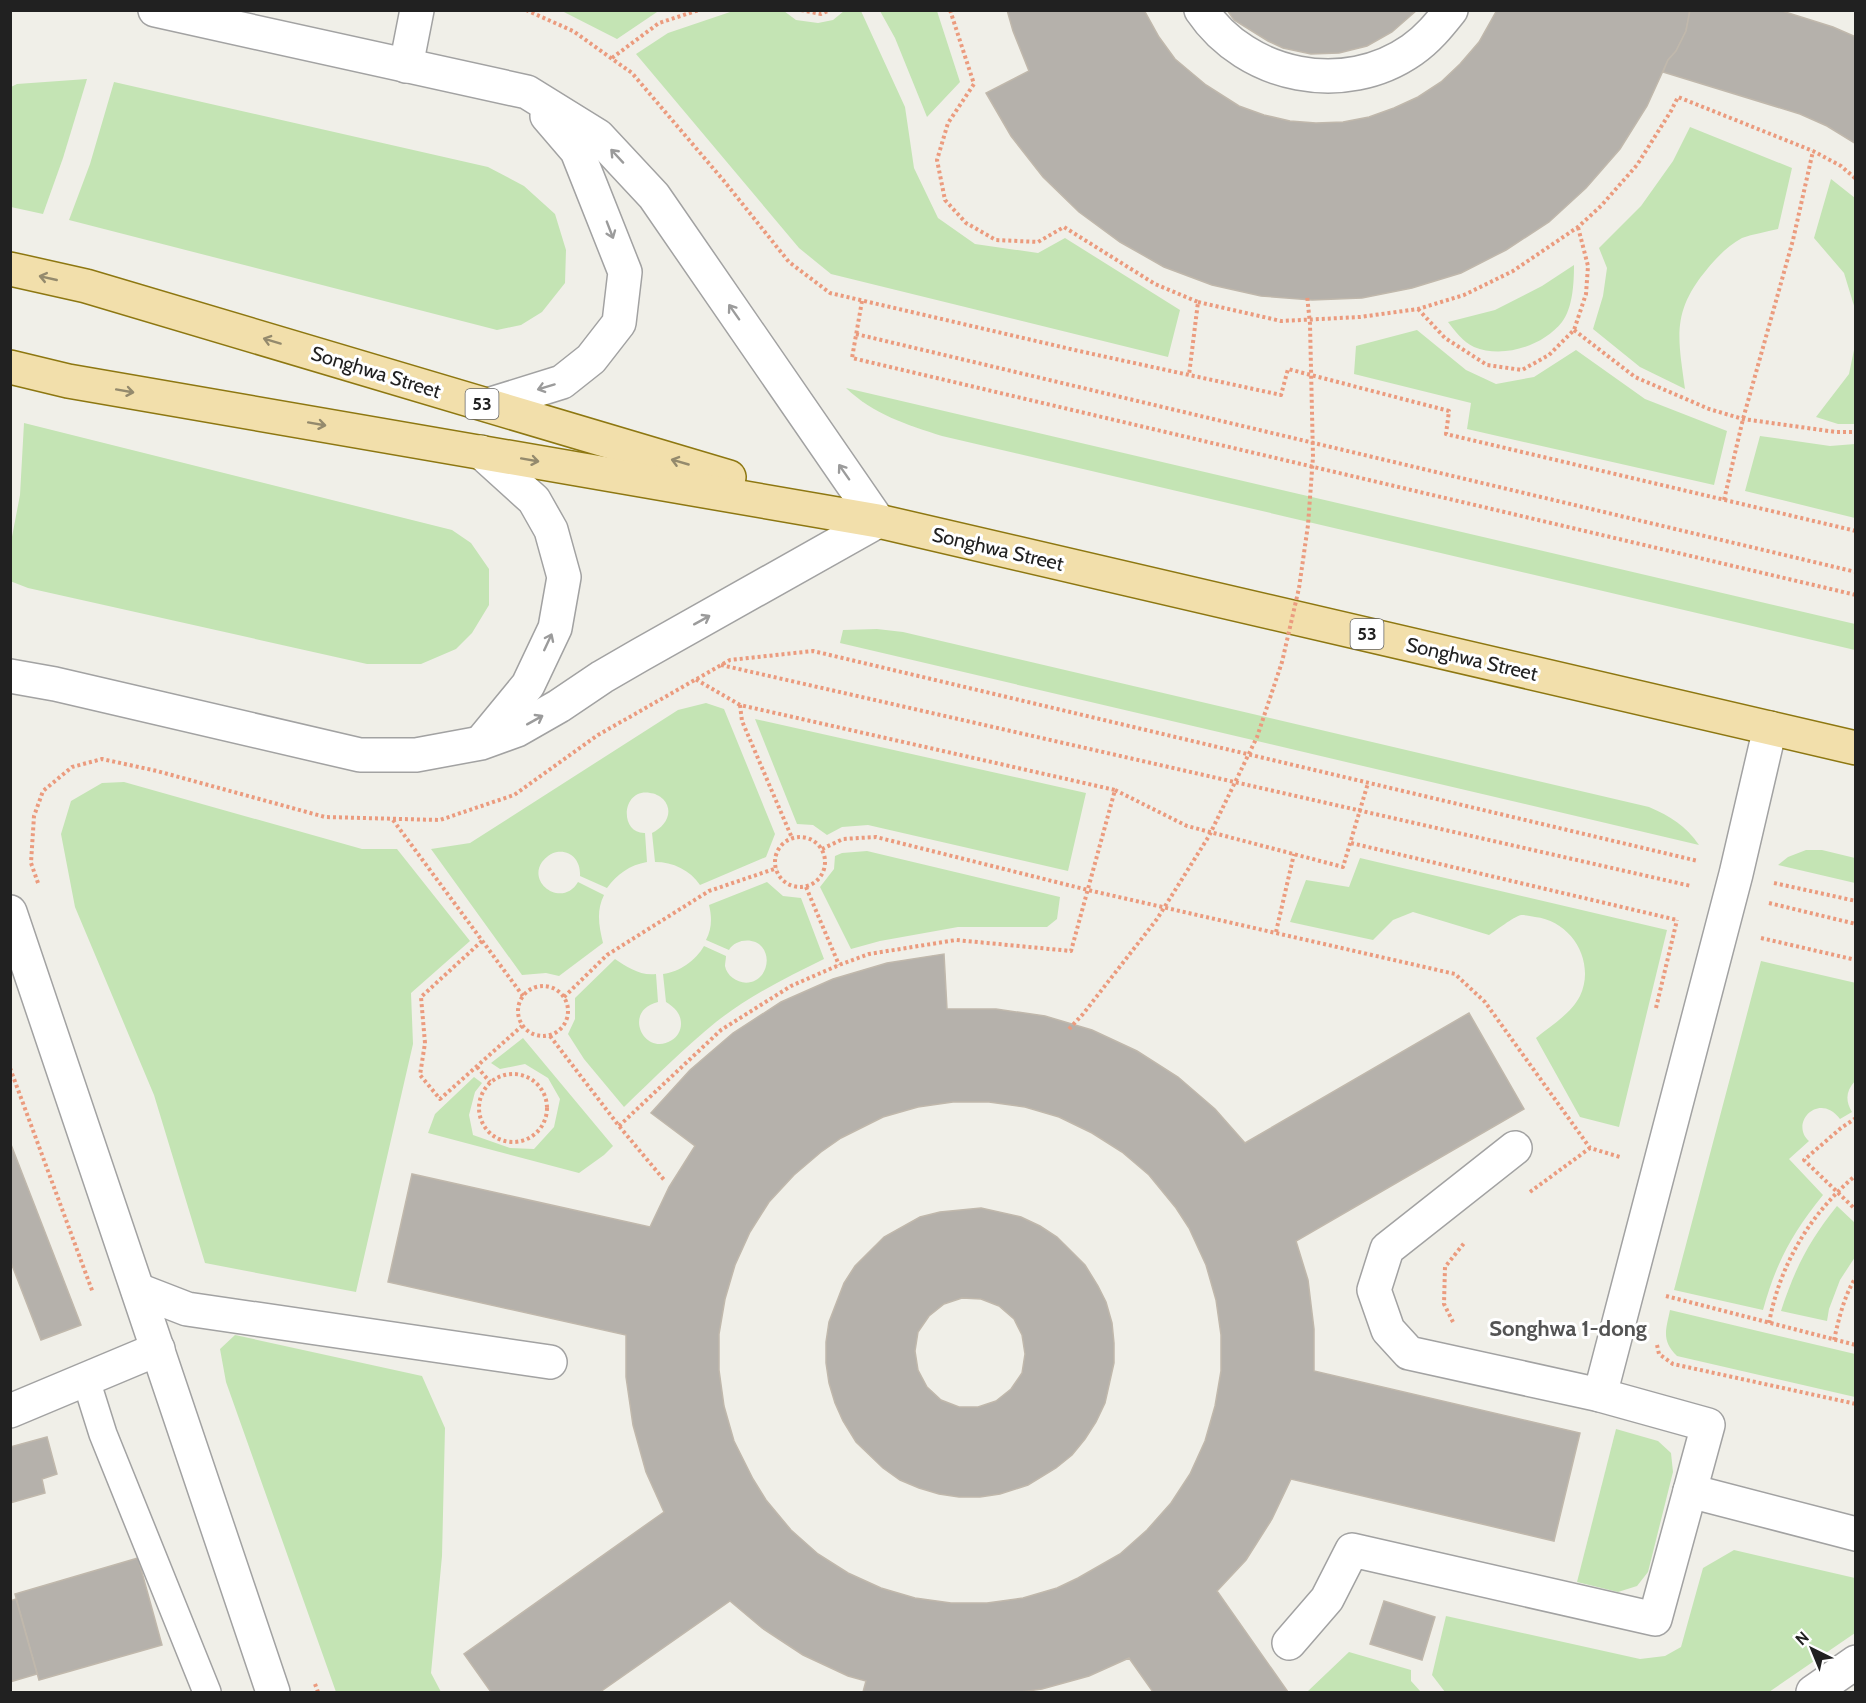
<svg xmlns="http://www.w3.org/2000/svg" width="1866" height="1703" font-family="Cabin,sans-serif">
  <style>
    .grass { fill: #c4e4b4 }
    .building { fill: #b5b1ab; stroke: #c0b8ac; stroke-width: 1.5; fill-rule: evenodd }
    .lines { fill: none; stroke-linecap: round; stroke-linejoin: round }
    .service-casing { stroke: #a2a2a2; stroke-width: 30 }
    .minor-casing { stroke: #a2a2a2; stroke-width: 36 }
    .tertiary-casing { stroke: #a2a2a2; stroke-width: 36 }
    .primary-casing { stroke: #8d7711; stroke-width: 36 }
    .path { stroke: #eb9b7e; stroke-width: 4; stroke-dasharray: 3 3; stroke-linecap: butt }
    .service { stroke: #fff; stroke-width: 27 }
    .minor { stroke: #fff; stroke-width: 33 }
    .tertiary { stroke: #fff; stroke-width: 33 }
    .primary { stroke: #f2dfab; stroke-width: 33 }
    .path-bridge { stroke: #eb9b7e; stroke-width: 4; stroke-dasharray: 3 3; stroke-linecap: butt }
    .oneway { stroke: #9b9b9b }
    .oneway2 { stroke: #948a6d }
    .labels { text-anchor: middle; dominant-baseline: central; stroke-width: 6; stroke-linejoin: round; paint-order: stroke }
    .shield { fill: #fff; stroke: #646464; stroke-width: 1.5 }
    .shield-label { font-size: 18px; font-weight: bold; fill: #212121 }
    .street-label { font-size: 20px; fill: #212121; stroke: #fff }
    .quarter-label { font-size: 22px; font-weight: bold; fill: #545454; stroke: #fff }
  </style>
  <rect width="100%" height="100%" fill="#f0efe8"/>
  <g class="grass">
    <polygon points="736,10 784,11 796,20 818,23 833,20 844,11 861,11 905,107 914,168 938,218 975,244 1038,253 1065,238 1180,310 1168,357 831,274 799,248 636,54 668,33"/>
    <polygon points="562,11 662,11 657,12 617,39"/>
    <polygon points="880,11 937,11 960,82 927,117 895,38"/>
    <polygon points="87,79 63,158 43,214 11,207 11,87 17,84"/>
    <polygon points="114,82 488,167 524,186 555,214 566,250 565,283 542,312 521,325 497,330 69,220 90,164"/>
    <path d="M1690,127L1792,168L1778,229C1766,232 1753,234 1742,238C1729,245 1717,257 1708,268C1671,312 1678,337 1685,389L1640,367L1593,329L1603,296L1607,268L1599,248L1641,206L1673,161Z"/>
    <polygon points="1831,179 1855,198 1855,309 1844,273 1814,238"/>
    <path d="M1574,265C1574,282 1573,308 1562,322C1543,346 1503,359 1474,347C1463,342 1455,331 1448,322L1495,310L1542,286Z"/>
    <polygon points="1417,330 1466,370 1496,384 1534,377 1576,350 1645,399 1727,431 1714,485 1467,429 1471,403 1354,374 1356,346"/>
    <polygon points="1855,345 1855,424 1838,424 1816,417 1849,374"/>
    <path d="M846,388L1855,624V650L942,436C907,425 873,414 846,388Z"/>
    <polygon points="24,423 452,530 471,543 489,569 489,605 472,633 456,649 421,664 367,664 28,588 10,581 11,542 20,495"/>
    <polygon points="1760,436 1830,446 1855,444 1855,518 1745,491"/>
    <path d="M877,629L903,632L1649,807C1670,816 1686,826 1699,845L840,643L843,630Z"/>
    <path d="M706,703L724,709L775,834L766,857L700,885C690,870 673,862 655,862L652,833C665,827 675,812 663,799C660,796 654,793 650,793C621,788 619,834 645,833L647,862C630,865 617,874 607,888L580,876C581,862 572,850 557,852C551,853 546,857 542,862C527,884 563,908 578,882L604,895C596,911 599,926 603,943L559,976L546,973L522,975L431,849L470,843L678,710Z"/>
    <polygon points="755,719 1086,793 1068,871 868,825 842,827 827,835 813,825 797,824"/>
    <polygon points="124,782 362,849 397,849 470,941 411,993 413,1044 356,1292 205,1263 154,1095 75,907 61,834 71,801 102,783"/>
    <polygon points="1806,850 1822,850 1855,858 1855,883 1778,865 1788,857"/>
    <polygon points="867,851 1060,897 1057,919 1047,927 958,927 880,941 851,949 820,887 834,869 835,856 842,853"/>
    <path d="M1360,858L1667,930L1619,1127L1580,1117L1536,1038C1550,1026 1571,1014 1580,996C1596,962 1572,921 1535,917C1531,916 1525,915 1521,915C1513,917 1497,930 1489,935L1413,912L1393,920L1373,940L1290,922L1306,880L1349,887Z"/>
    <path d="M767,882L783,896L801,898L824,959C787,977 749,996 716,1022C684,1048 654,1078 624,1107L584,1059L568,1034L575,1019V998L615,959C627,967 640,976 656,974L658,1002C621,1011 645,1058 672,1040C677,1037 681,1031 681,1024C681,1013 674,1007 666,1002L663,974C680,972 696,960 704,946L726,956C726,959 725,963 725,966C727,977 740,985 751,982C765,979 772,959 762,947C754,937 735,939 729,950L706,940C712,929 712,917 709,905Z"/>
    <path d="M1761,961L1856,983L1855,1081C1846,1091 1845,1100 1852,1112L1840,1119C1819,1091 1789,1123 1809,1141L1789,1159L1823,1195C1792,1233 1776,1263 1763,1310L1674,1290Z"/>
    <polygon points="523,1038 613,1146 604,1155 579,1173 428,1133 435,1114 474,1077 482,1083 475,1092 469,1115 473,1135 510,1148 534,1149 554,1127 560,1099 548,1078 525,1064 500,1069 491,1063"/>
    <path d="M1837,1206L1855,1223V1257L1840,1280L1829,1309L1827,1321L1781,1311C1795,1268 1809,1241 1837,1206Z"/>
    <path d="M1670,1310L1855,1354V1397L1677,1356C1661,1340 1666,1330 1670,1310Z"/>
    <polygon points="235,1335 422,1376 445,1428 442,1556 431,1673 441,1692 336,1692 226,1382 220,1349"/>
    <polygon points="1616,1429 1658,1441 1671,1453 1673,1472 1648,1572 1637,1586 1618,1592 1577,1582"/>
    <polygon points="1734,1550 1855,1578 1855,1633 1769,1692 1445,1692 1432,1675 1446,1616 1640,1659 1665,1656 1681,1647 1703,1568"/>
    <polygon points="1349,1652 1411,1670 1411,1681 1421,1692 1307,1692"/>
  </g>
  <g class="building">
    <polygon points="1007,10 1144,10 1159,37 1175,59 1206,85 1239,106 1264,115 1290,121 1316,123 1343,122 1369,117 1394,108 1418,97 1441,82 1460,64 1479,42 1497,10 1690,10 1686,31 1676,51 1668,60 1647,106 1620,149 1586,188 1549,222 1506,250 1461,273 1412,288 1362,298 1312,300 1261,296 1212,285 1164,267 1120,242 1079,212 1043,177 1011,136 986,93 1029,71 1013,31"/>
    <polygon points="1227,10 1417,10 1392,32 1367,46 1339,53 1311,54 1283,48 1268,41 1234,20"/>
    <polygon points="1690,10 1779,10 1833,27 1856,37 1856,144 1827,126 1800,114 1663,72 1668,60 1676,51 1686,31"/>
    <path d="M944,954L947,1009H996L1045,1016L1092,1030L1137,1051L1178,1077L1215,1109L1245,1143L1469,1013L1524,1109L1296,1241L1308,1280L1314,1329V1371L1580,1433L1554,1541L1291,1479L1272,1519L1246,1560L1217,1591L1288,1692H1153L1129,1658L1089,1676L1042,1689L1021,1692H863L866,1681L848,1676L803,1655L762,1628L730,1601L600,1692H491L464,1654L664,1512L646,1472L633,1425L626,1377V1335L388,1282L412,1174L650,1227L669,1187L695,1146L651,1113L690,1070L733,1033L781,1002L833,979L887,963ZM953,1102H989L1025,1107L1059,1117L1092,1133L1122,1152L1149,1175L1176,1208L1189,1228L1206,1265L1216,1300L1221,1335V1371L1215,1406L1205,1441L1190,1474L1171,1503L1147,1530L1120,1554L1078,1578L1057,1588L1023,1598L987,1603H951L915,1598L881,1588L848,1573L818,1554L791,1530L766,1500L753,1479L734,1441L724,1406L719,1370V1334L725,1299L735,1265L750,1232L769,1202L794,1175L821,1152L841,1138L883,1117L918,1107Z"/>
    <polygon points="10,1142 81,1325 41,1340 10,1260"/>
    <path d="M981,1208L1021,1217L1040,1226L1057,1237L1085,1265L1098,1286L1106,1302L1112,1323L1114,1343V1363L1105,1403L1096,1422L1085,1439L1072,1455L1056,1468L1028,1485L1000,1494L980,1497H959L939,1494L919,1488L900,1480L883,1468L856,1442L843,1421L835,1403L829,1383L826,1363V1342L829,1322L844,1283L855,1266L884,1237L920,1217L940,1212ZM962,1298L981,1299L999,1306L1014,1319L1022,1335L1025,1354L1022,1373L1011,1389L996,1401L978,1407H959L941,1400L927,1387L918,1370L915,1351L918,1332L929,1316L944,1304Z"/>
    <polygon points="47,1437 57,1474 42,1479 45,1493 10,1503 10,1447"/>
    <polygon points="138,1558 162,1645 39,1680 15,1594"/>
    <polygon points="16,1599 37,1674 10,1682 10,1601"/>
    <polygon points="1384,1601 1435,1617 1422,1660 1370,1644"/>
  </g>
  <g class="lines">
    <g class="service-casing">
      <polyline id="service" points="86,1380 103,1434 207,1692"/>
    </g>
    <g class="minor-casing">
      <g id="minor">
        <path d="M1201,10C1247,78 1345,97 1412,50C1428,39 1439,25 1451,10"/>
        <polyline points="406,66 417,10"/>
        <polyline points="10,912 273,1692"/>
        <polyline points="1515,1148 1387,1249 1374,1290 1388,1330 1409,1353 1600,1395"/>
        <polyline points="138,1290 187,1309 550,1362"/>
        <polyline points="10,1411 158,1349"/>
        <polyline points="1690,1491 1856,1534"/>
        <polyline points="1289,1643 1327,1599 1352,1550 1655,1619 1708,1425 1600,1395 1736,874 1770,728"/>
        <polyline points="1813,1692 1856,1662"/>
      </g>
    </g>
    <g class="tertiary-casing">
      <g id="tertiary">
        <polyline points="488,405 562,382 591,359 619,323 625,272 577,151 547,116"/>
        <polyline points="481,452 534,500 551,530 564,577 555,628 528,685 482,741"/>
        <polyline points="10,676 55,684 360,755 416,755 481,743 517,730 559,706 602,677 640,655 878,521 654,196 598,136 527,92 155,10"/>
      </g>
    </g>
    <g class="primary-casing">
      <g id="primary">
        <polyline points="10,269 86,286 729,477"/>
        <polyline points="10,367 68,381 878,521 1856,748"/>
      </g>
    </g>
    <g class="path">
      <polyline points="526,10 573,31 632,73 724,181 789,262 830,293 1079,351 1281,395 1288,369 1449,411 1446,434 1856,531"/>
      <polyline points="801,10 821,14 830,10"/>
      <polyline points="950,10 974,84 948,123 937,160 945,200 966,223 996,240 1038,242 1064,227 1155,284 1198,302 1189,375"/>
      <polyline points="612,58 659,23 699,10"/>
      <polyline points="862,301 852,358 1856,595"/>
      <polyline points="1198,302 1281,321 1360,317 1418,309 1464,295 1513,271 1578,227 1601,206 1637,165 1671,111 1678,97 1813,151 1841,166 1856,179"/>
      <polyline points="1418,309 1445,338 1487,365 1522,370 1549,355 1574,330 1586,294 1588,266 1578,227"/>
      <polyline points="1574,330 1635,377 1709,409 1743,419 1836,432 1856,432"/>
      <polyline points="856,334 1856,572"/>
      <polyline points="1724,500 1743,419 1793,240 1813,151"/>
      <polyline points="721,665 1691,886"/>
      <polyline points="740,705 742,721 792,838"/>
      <polyline points="1115,790 1187,826 1343,867 1368,783"/>
      <polyline points="393,820 523,996"/>
      <circle cx="800" cy="862" r="25"/>
      <polyline points="1351,843 1677,920"/>
      <polyline points="822,849 843,839 876,837 1088,890 1455,974 1485,1002 1590,1148 1620,1157"/>
      <polyline points="38,883 31,863 34,816 43,791 72,767 102,759 157,771 325,817 440,820 514,795 598,735 730,660 813,651 1698,861"/>
      <polyline points="1774,883 1856,901"/>
      <polyline points="806,887 839,965"/>
      <polyline points="1769,903 1856,924"/>
      <polyline points="1276,932 1294,854"/>
      <polyline points="1761,938 1856,960"/>
      <polyline points="482,941 421,997 425,1043 420,1075 440,1099 522,1026"/>
      <circle cx="543" cy="1011" r="25"/>
      <polyline points="564,997 607,955 709,891 777,868"/>
      <polyline points="1656,1008 1677,920"/>
      <polyline points="550,1036 619,1126 665,1181"/>
      <polyline points="477,1067 490,1082"/>
      <polyline points="10,1068 93,1293"/>
      <circle cx="513" cy="1108" r="34"/>
      <polyline points="1856,1118 1841,1128 1804,1160 1856,1210"/>
      <polyline points="619,1126 721,1030 791,986 839,965 869,954 956,940 1071,951 1115,790 740,705 695,679"/>
      <polyline points="1530,1192 1590,1148"/>
      <polyline points="1666,1296 1856,1345"/>
      <polyline points="1453,1322 1444,1304 1445,1267 1465,1242"/>
      <path d="M1769,1323C1780,1264 1810,1214 1856,1175"/>
      <path d="M1834,1340C1839,1318 1844,1296 1856,1277"/>
      <polyline points="1657,1345 1659,1354 1673,1364 1856,1404"/>
      <polyline points="315,1684 318,1692"/>
    </g>
    <use href="#service" class="service"/>
    <use href="#minor" class="minor"/>
    <use href="#tertiary" class="tertiary"/>
    <use href="#primary" class="primary"/>
    <polyline class="path-bridge" points="1069,1029 1083,1014 1157,919 1209,836 1257,737 1282,662 1299,588 1308,525 1313,457 1310,324 1307,295"/>
  </g>
  <defs><path id="oneway-shaft" d="M-6 0H5M1.5-3L5.5 0L1.5 3" fill="none" stroke-width="1.6" stroke-linecap="round" stroke-linejoin="round" transform="scale(1.5)"/></defs>
  <g class="oneway">
    <use href="#oneway-shaft" transform="translate(617 156) rotate(-133)"/>
    <use href="#oneway-shaft" transform="translate(610 230) rotate(69)"/>
    <use href="#oneway-shaft" transform="translate(734 312) rotate(-125)"/>
    <use href="#oneway-shaft" transform="translate(546 387) rotate(163)"/>
    <use href="#oneway-shaft" transform="translate(844 472) rotate(-125)"/>
    <use href="#oneway-shaft" transform="translate(702 620) rotate(-29)"/>
    <use href="#oneway-shaft" transform="translate(548 642) rotate(-65)"/>
    <use href="#oneway-shaft" transform="translate(535 720) rotate(-29)"/>
  </g>
  <g class="oneway2">
    <use href="#oneway-shaft" transform="translate(48 278) rotate(-167)"/>
    <use href="#oneway-shaft" transform="translate(272 341) rotate(-163)"/>
    <use href="#oneway-shaft" transform="translate(125 391) rotate(10)"/>
    <use href="#oneway-shaft" transform="translate(317 424) rotate(10)"/>
    <use href="#oneway-shaft" transform="translate(530 460) rotate(10)"/>
    <use href="#oneway-shaft" transform="translate(680 462) rotate(-164)"/>
  </g>
  <g class="labels">
    <g class="shield">
      <rect x="465.5" y="389" width="33" height="30" rx="4.5"/>
      <rect x="1350.5" y="619" width="33" height="30" rx="4.5"/>
    </g>
    <g class="shield-label">
      <text x="482" y="404">53</text>
      <text x="1367" y="634">53</text>
    </g>
    <g class="street-label">
      <text transform="translate(376 372) rotate(17)">Songhwa Street</text>
      <text transform="translate(998 549) rotate(13)">Songhwa Street</text>
      <text transform="translate(1472 659) rotate(13)">Songhwa Street</text>
    </g>
    <g class="quarter-label">
      <text x="1568" y="1328">Songhwa 1-dong</text>
    </g>
  </g>
  <rect width="1866" height="1703" fill="none" stroke="#212121" stroke-width="24"/>
  <g transform="translate(1812 1649) rotate(317)" stroke="#ffffff" stroke-width="4.5" paint-order="stroke">
  <path d="M0-4.5L10 22L0 15L-10 22Z" fill="#212121"/>
  <text y="-9" font-size="16" font-weight="bold" text-anchor="middle" fill="#212121">N</text>
  </g>
</svg>
